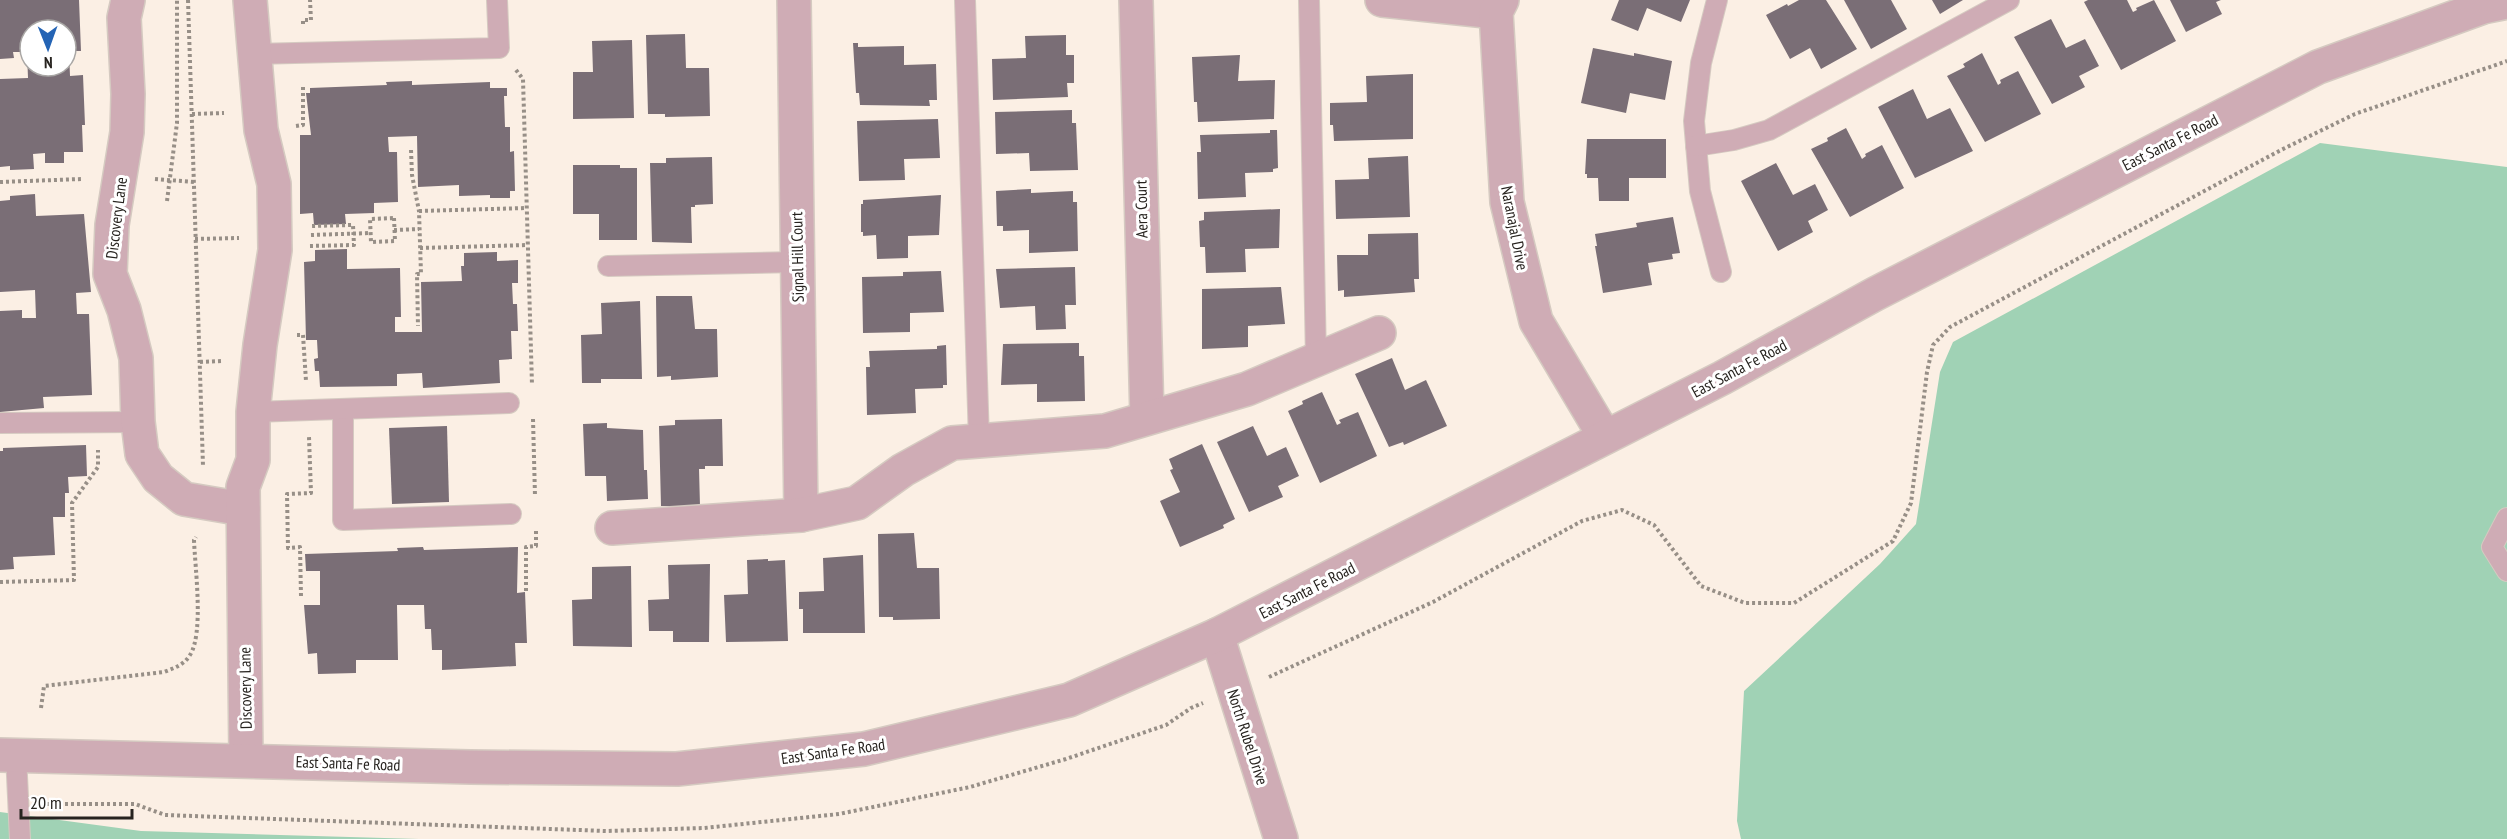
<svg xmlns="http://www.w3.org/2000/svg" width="2507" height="839" font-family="'PT Sans Narrow',sans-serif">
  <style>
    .green { fill: #a0d2b5 }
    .building { fill: #7a6e76; fill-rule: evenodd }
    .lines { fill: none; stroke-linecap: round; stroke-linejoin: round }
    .service-casing { stroke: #d5cac1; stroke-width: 22 }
    .minor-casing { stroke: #d5cac1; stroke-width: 36 }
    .tertiary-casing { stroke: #d5cac1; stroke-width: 36 }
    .path { stroke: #978f87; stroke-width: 4; stroke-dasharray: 3 3; stroke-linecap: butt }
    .service { stroke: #cfacb5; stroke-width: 20 }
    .minor { stroke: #cfacb5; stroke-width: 33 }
    .tertiary { stroke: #cfacb5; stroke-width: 33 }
    .labels { text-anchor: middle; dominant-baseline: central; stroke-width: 6; stroke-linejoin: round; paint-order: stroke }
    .street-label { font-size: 16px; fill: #27231f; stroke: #fff }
  </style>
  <rect width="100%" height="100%" fill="#fbefe4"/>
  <g class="green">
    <polygon points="2320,143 2507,167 2507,839 1741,839 1737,821 1744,691 1880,564 1916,524 1940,372 1953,342"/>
    <polygon points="0,812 141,831 419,839 0,839"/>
  </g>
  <g class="building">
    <path d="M0,0H79L81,51H69L70,76L83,75L85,125H82L83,152H64V163H45V153L33,154L34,169L10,170V166L0,167V79L28,78L27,52H13L14,58L0,59ZM30,30H66V66H30Z"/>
    <polygon points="1619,0 1690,0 1681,22 1647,8 1638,31 1611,20"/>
    <polygon points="1799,0 1826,0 1857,49 1821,69 1810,48 1790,59 1766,15 1787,4 1788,6"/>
    <polygon points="1844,0 1891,0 1907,29 1871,49"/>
    <polygon points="1932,0 1963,0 1940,14"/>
    <polygon points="2088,0 2127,0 2133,12 2137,10 2136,8 2154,0 2176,41 2121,70 2084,2"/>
    <polygon points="2170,0 2221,0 2216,2 2222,14 2186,32"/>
    <polygon points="2051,19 2066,48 2085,39 2099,66 2079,76 2085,87 2052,104 2014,37"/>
    <polygon points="685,34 686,68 709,68 710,116 665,117 665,114 648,114 646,35"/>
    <polygon points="1066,35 1066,55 1074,55 1074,83 1067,83 1068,97 993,100 992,59 1026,58 1025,36"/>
    <polygon points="632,40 634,118 573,119 573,72 593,72 592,41"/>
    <polygon points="853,43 858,43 858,47 904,46 904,65 936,64 937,100 929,100 930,106 860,105 859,93 856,93"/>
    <polygon points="1593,48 1634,56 1634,53 1672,61 1665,100 1630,93 1626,113 1581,103"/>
    <polygon points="1982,53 1998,85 2001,83 2000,80 2018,71 2041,114 1985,142 1947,76 1965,67 1963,64"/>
    <polygon points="1240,55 1238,81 1275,80 1274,119 1198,122 1197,102 1194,102 1192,57"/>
    <polygon points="1413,74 1413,139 1334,141 1333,125 1330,125 1330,103 1367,102 1366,76"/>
    <polygon points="412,81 412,85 490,82 490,88 507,88 507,96 504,96 505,127 510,127 510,152 514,151 515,191 510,191 510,198 490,198 490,195 459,196 459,185 418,187 417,136 388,137 389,152 397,152 398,202 374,203 374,213 345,214 346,224 314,225 313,213 300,214 300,135 311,135 306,93 310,93 310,88 387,85 386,82"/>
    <polygon points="1913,89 1927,119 1950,108 1973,151 1915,178 1878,107"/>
    <polygon points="1072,110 1072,123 1076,123 1078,170 1030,171 1029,153 996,154 995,112"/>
    <polygon points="938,119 940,158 904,159 905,180 859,181 857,121"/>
    <polygon points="1846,128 1862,159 1866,156 1865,154 1882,145 1904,188 1850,217 1811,149 1828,141 1827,138"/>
    <polygon points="1270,130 1277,130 1278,168 1273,169 1273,172 1245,173 1246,197 1198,199 1197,152 1201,152 1200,135 1270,133"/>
    <polygon points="1587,139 1666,139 1666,178 1629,178 1629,201 1599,201 1598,178 1587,178 1587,174 1585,174"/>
    <polygon points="1408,156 1410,217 1336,219 1335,180 1369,179 1368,158"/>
    <polygon points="712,157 713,204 695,205 695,207 691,207 692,243 652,242 650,163 666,163 666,158"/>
    <polygon points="1776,163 1793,195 1815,184 1828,210 1808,221 1813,232 1778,251 1741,181"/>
    <polygon points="573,165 620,165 620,168 637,168 637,240 599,240 599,214 573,214"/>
    <polygon points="1031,189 1031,193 1073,191 1073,202 1077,202 1078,251 1029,253 1029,230 1003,231 1003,226 997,226 996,191"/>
    <polygon points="35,194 36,216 84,214 91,292 76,293 77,314 89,314 92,395 43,397 44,408 0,412 0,311 22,310 22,318 36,318 35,290 0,292 0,201 10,200 10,196"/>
    <polygon points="941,195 939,235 908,236 908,258 877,259 876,235 863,236 863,232 861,232 861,204 863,204 863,200"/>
    <polygon points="1280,209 1279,248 1245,249 1246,272 1206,273 1205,247 1200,247 1199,221 1204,220 1204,212"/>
    <polygon points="1673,217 1680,253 1672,254 1673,259 1648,263 1652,285 1603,293 1595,246 1597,246 1595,234 1637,227 1636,223"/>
    <polygon points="1418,233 1419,279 1414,279 1415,292 1344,297 1344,290 1338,291 1337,255 1368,255 1368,234"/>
    <polygon points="347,249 347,269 400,268 401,317 395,317 395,332 422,332 421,282 462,281 461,266 464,266 464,253 497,252 497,261 518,260 518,283 512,283 513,304 517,304 518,331 511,331 512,359 499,360 500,383 423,388 422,373 397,374 397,386 320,387 319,371 315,371 314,359 318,358 317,340 306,340 304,262 315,261 315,250"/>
    <polygon points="1075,267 1076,305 1065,305 1066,329 1036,330 1035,306 1000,308 996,269"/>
    <polygon points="941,271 944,312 910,313 910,332 863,333 862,277 903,276 903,272"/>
    <polygon points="1281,287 1285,324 1248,326 1248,347 1202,349 1202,289"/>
    <polygon points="656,296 692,296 695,329 717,329 718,377 671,380 671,376 657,377"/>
    <polygon points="640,301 642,379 601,379 601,383 582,383 581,335 602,334 601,303"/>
    <polygon points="1079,343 1079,356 1084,356 1085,401 1037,402 1037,384 1001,385 1003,344"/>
    <polygon points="946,345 947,385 943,385 943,388 915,389 916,413 867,415 866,367 870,367 869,351 937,349 937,346"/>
    <polygon points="1392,358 1405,390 1426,380 1447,426 1404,445 1403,442 1389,447 1355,374"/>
    <polygon points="1322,392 1337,425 1341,423 1339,420 1358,412 1377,456 1320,483 1288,411 1303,404 1302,401"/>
    <polygon points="722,419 723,466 705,466 705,469 699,469 700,506 661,506 659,426 675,425 675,420"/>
    <polygon points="607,423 607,428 643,430 644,470 647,470 648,499 607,501 606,476 585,476 583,424"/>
    <polygon points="447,426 449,502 392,504 389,428"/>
    <polygon points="1253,426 1267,456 1286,447 1299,476 1278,486 1283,497 1249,512 1217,442"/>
    <polygon points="1202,444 1235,519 1223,525 1224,528 1180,547 1160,501 1180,492 1170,470 1173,469 1169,459"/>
    <polygon points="86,445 87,476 68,477 69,493 65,493 65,517 53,517 55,555 13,557 14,569 0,570 0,451 3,451 3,448"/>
    <polygon points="914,533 917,568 939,568 940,619 893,620 893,617 879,617 878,534"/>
    <polygon points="423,547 424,550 518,547 517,593 525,592 527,643 515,643 516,666 442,670 442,650 432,650 431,629 425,629 424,605 397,605 398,660 356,660 356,673 318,674 317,653 308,654 304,605 320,605 320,571 306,571 305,554 398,551 397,548"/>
    <polygon points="863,555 865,633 803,633 803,609 799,609 799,592 824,591 823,558"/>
    <polygon points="768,559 768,561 785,560 788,641 726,642 724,595 748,594 747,560"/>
    <polygon points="710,564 709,642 673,642 673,631 649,631 648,600 669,599 668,565"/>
    <polygon points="631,566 632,647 573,646 572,600 592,599 592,567"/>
  </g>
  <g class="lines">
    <g class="service-casing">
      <g id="service">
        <polyline points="965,0 979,441"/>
        <polyline points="1309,0 1316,360"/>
        <polyline points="1717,0 1701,63 1694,121 1700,191 1721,272"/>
        <polyline points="253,54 499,48 497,0"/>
        <polyline points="1696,146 1734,140 1769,130 2009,0"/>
        <polyline points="608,266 797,262"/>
        <polyline points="343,409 343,520 511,514"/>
        <polyline points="253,412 509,403"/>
        <polyline points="0,423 138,422"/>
        <polyline points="2507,518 2492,547 2507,571"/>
        <polyline points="16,755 20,839"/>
      </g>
    </g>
    <g class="minor-casing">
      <g id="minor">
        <polyline points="128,0 124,18 128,94 127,132 112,225 110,274 124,310 136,358 138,422 142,454 158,478 184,499 243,509"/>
        <polyline points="794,0 801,515"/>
        <polyline points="1136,0 1147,418"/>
        <polyline points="1382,0 1496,12"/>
        <polyline points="1502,0 1496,12 1507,202 1536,321 1605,437"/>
        <polyline points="612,528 801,515 857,503 903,470 952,443 1105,431 1247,389 1379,333"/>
        <polyline points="1217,635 1281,839"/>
        <polyline points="246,759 243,487 253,460 253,412 260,345 275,250 274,184 261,130 250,0"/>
      </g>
    </g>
    <g class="tertiary-casing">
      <polyline id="tertiary" points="0,755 470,767 677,769 864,749 1069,700 1217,635 1722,378 1875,294 2318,67 2483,7 2507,2"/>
    </g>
    <g class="path">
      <polyline points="188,0 203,466"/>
      <polyline points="303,24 303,20 311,20 310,0"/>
      <polyline points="516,70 523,79 532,385"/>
      <polyline points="192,114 224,113"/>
      <polyline points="296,126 303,125 303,85"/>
      <polyline points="411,150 412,175 419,211 421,274 417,274 418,326"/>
      <polyline points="155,179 194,182"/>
      <polyline points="0,182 82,179"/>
      <polyline points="167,201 177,123 177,0"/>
      <polyline points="419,211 527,208"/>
      <polygon points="394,218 395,241 371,242 370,219"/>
      <polyline points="394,230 419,229"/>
      <polyline points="311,235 371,233"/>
      <polyline points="195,239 239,238"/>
      <polyline points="310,246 354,245 353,225 310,226"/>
      <polyline points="420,248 528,245"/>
      <polyline points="297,335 303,335 306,381"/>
      <polyline points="200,362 223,361"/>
      <polyline points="533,419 535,496"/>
      <polyline points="0,582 74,580 72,503 98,467 98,450"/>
      <polyline points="526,591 526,547 536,546 536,530"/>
      <polyline points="301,596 300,547 288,548 287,494 311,493 309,437"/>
      <polyline points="1269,677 1433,602 1582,521 1622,510 1654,525 1701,586 1745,603 1794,603 1893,541 1911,503 1927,372 1933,345 1950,327 2281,150 2355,114 2507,61"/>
      <path d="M41,708L44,686L164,672C174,668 184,665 190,655C204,633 195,568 194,540L196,537"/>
      <polyline points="47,804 135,804 165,815 606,831 704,828 839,814 970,787 1066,759 1166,725 1191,708 1203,703"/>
    </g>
    <use href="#service" class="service"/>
    <use href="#minor" class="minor"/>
    <use href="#tertiary" class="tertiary"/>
  </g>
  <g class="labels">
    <g class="street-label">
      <text transform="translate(2170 142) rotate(-27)">East Santa Fe Road</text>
      <text transform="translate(1141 209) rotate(-91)">Aera Court</text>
      <text transform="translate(116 218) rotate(-83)">Discovery Lane</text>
      <text transform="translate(1515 228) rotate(79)">Naranajal Drive</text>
      <text transform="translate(797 257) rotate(-91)">Signal Hill Court</text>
      <text transform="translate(1739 368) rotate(-28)">East Santa Fe Road</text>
      <text transform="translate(1307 590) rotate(-27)">East Santa Fe Road</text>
      <text transform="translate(245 688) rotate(-91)">Discovery Lane</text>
      <text transform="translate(1248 737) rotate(72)">North Rubel Drive</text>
      <text transform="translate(833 751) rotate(-8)">East Santa Fe Road</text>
      <text transform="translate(348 763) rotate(2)">East Santa Fe Road</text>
    </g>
  </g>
  <g transform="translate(48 48) rotate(179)"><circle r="28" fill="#ffffff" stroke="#a9a7a5" stroke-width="1.5"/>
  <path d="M0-4.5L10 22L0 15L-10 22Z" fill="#2464b5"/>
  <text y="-9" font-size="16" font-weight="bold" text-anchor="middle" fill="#27231f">N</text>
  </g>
  <path d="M21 809v9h111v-9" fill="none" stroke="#27231f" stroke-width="3"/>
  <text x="30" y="809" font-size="18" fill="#27231f" stroke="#ffffff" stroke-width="4.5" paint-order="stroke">20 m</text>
</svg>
